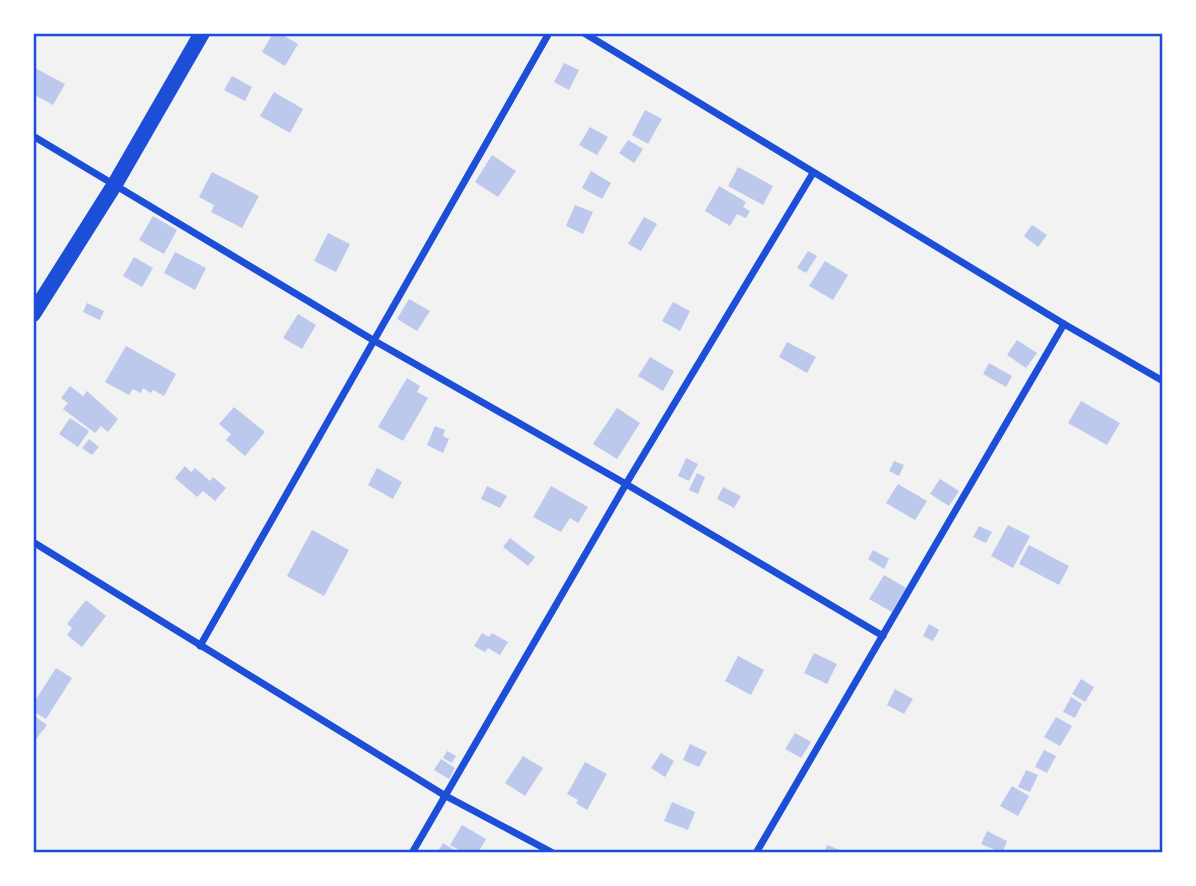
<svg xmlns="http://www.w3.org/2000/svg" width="1196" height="886" font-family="Lato,sans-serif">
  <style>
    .building { fill: #bdc9ec }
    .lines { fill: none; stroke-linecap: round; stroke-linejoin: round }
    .minor { stroke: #1d4ed8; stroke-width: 7 }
    .trunk { stroke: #1d4ed8; stroke-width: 16 }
    .neatline { fill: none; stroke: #1d4ed8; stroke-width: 2.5 }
  </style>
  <rect width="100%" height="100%" fill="#f2f2f2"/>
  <g class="building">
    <polygon points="273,33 279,33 298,44 285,66 262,52"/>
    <polygon points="564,63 579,70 569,90 554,82"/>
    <polygon points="33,67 65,84 53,105 33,94"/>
    <polygon points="232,76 252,87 245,101 224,90"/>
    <polygon points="274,92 303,109 290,133 260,116"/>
    <polygon points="645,110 662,119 648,144 632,135"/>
    <polygon points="590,127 608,137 597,155 579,145"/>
    <polygon points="628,140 643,149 634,163 619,153"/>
    <polygon points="492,155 516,171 498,197 475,182"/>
    <polygon points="738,167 773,186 763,205 728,186"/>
    <polygon points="591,171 611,183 602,199 582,188"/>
    <polygon points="212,172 259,196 242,228 211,212 214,205 199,197"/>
    <polygon points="719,186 746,202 743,207 750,211 746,218 737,214 730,226 705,211"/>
    <polygon points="575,205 593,212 583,234 566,226"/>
    <polygon points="153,216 177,230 164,254 139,240"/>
    <polygon points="644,217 657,224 641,251 628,244"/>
    <polygon points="1032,225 1047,235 1038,247 1024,236"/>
    <polygon points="328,233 350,244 336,272 314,261"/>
    <polygon points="808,251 817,256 806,273 797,268"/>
    <polygon points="175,252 206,268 195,290 164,273"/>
    <polygon points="134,257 153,268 142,287 123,276"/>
    <polygon points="825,261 848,275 833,300 809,286"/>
    <polygon points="409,299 430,311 417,331 397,319"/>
    <polygon points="673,302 690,311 680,331 662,321"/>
    <polygon points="87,303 104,311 100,320 83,312"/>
    <polygon points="298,314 316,325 302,349 283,338"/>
    <polygon points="1017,340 1037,353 1026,368 1007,355"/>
    <polygon points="787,342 816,357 807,373 779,357"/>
    <polygon points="126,346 176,374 164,396 153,390 151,393 143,388 141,393 133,389 129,395 105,382"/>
    <polygon points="650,357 674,371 663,391 638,376"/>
    <polygon points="989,363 1012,376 1006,387 983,374"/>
    <polygon points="407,378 420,386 417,392 428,398 403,441 378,427"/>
    <polygon points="70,386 83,396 87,391 118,419 108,432 101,426 95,433 63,409 68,403 61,398"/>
    <polygon points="1081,401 1120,423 1107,445 1068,423"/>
    <polygon points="234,407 265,432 245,456 226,440 231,434 219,424"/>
    <polygon points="617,408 640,423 617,459 593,444"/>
    <polygon points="70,418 89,431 78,447 59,434"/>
    <polygon points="435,426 445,430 443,436 449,439 443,453 427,445"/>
    <polygon points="89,439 99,447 92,455 82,448"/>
    <polygon points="686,458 698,464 689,481 678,476"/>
    <polygon points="894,461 904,465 899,476 889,471"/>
    <polygon points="185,466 191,472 195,468 210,481 213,477 226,488 215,501 203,491 197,497 175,478"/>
    <polygon points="377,468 402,482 393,499 368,485"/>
    <polygon points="697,473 705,477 698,494 689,490"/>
    <polygon points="940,479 959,491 949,506 930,494"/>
    <polygon points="898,484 927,501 915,520 886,503"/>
    <polygon points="487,486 507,496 500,508 481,499"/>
    <polygon points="551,486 588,507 578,523 570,518 561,532 533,517"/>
    <polygon points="723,487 741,496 734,508 717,499"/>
    <polygon points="1008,525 1030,536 1013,568 991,556"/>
    <polygon points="979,526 992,532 986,543 973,537"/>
    <polygon points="312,530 349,550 324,596 287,576"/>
    <polygon points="510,538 535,557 528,566 503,547"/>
    <polygon points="1029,545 1069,566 1059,585 1019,564"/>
    <polygon points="873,550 889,559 884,569 868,559"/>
    <polygon points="884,575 906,588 892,612 869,599"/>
    <polygon points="86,600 106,616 82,647 67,635 72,628 67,624"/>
    <polygon points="929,624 939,630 933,641 923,636"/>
    <polygon points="482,633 489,637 492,633 508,642 500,655 488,648 485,652 474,646"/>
    <polygon points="814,653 837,664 827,684 804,673"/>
    <polygon points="738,656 764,670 751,695 725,681"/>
    <polygon points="56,668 72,678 46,719 33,711 33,704"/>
    <polygon points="1081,679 1094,687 1085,702 1072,694"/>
    <polygon points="895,689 913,699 904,714 887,705"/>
    <polygon points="1071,697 1082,704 1075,718 1063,712"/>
    <polygon points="33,715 47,725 33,743"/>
    <polygon points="1056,717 1072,726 1060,746 1044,737"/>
    <polygon points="795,733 811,742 801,758 785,749"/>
    <polygon points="690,744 707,752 699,767 683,760"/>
    <polygon points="1044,750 1056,756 1047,773 1035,767"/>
    <polygon points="447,751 456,756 452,763 443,758"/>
    <polygon points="661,753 674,761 665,777 651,768"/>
    <polygon points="523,756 543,768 525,796 505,783"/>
    <polygon points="441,759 455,768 449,779 434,770"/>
    <polygon points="585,762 607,774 587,810 576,803 578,800 567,794"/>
    <polygon points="1026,770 1038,775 1030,792 1018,787"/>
    <polygon points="1012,786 1029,796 1018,816 1000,806"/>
    <polygon points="672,802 695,812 688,830 664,821"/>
    <polygon points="462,825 486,839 478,853 464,853 450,845"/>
    <polygon points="987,831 1007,841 1002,853 981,844"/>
    <polygon points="443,843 459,853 437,853"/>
    <polygon points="827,845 843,851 842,853 824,853"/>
  </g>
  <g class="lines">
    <g class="minor">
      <polyline points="584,33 1064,324 1163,381"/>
      <polyline points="33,136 373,340 626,484 883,636"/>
      <polyline points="33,542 444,795 553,853"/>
      <polyline points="200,646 549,33"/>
      <polyline points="412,853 626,484 813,173"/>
      <polyline points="756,853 1064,324"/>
    </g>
    <polyline class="trunk" points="33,314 115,184 202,33"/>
  </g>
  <rect width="1196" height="886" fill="none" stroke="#ffffff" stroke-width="70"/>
  <rect x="35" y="35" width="1126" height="816" class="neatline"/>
</svg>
